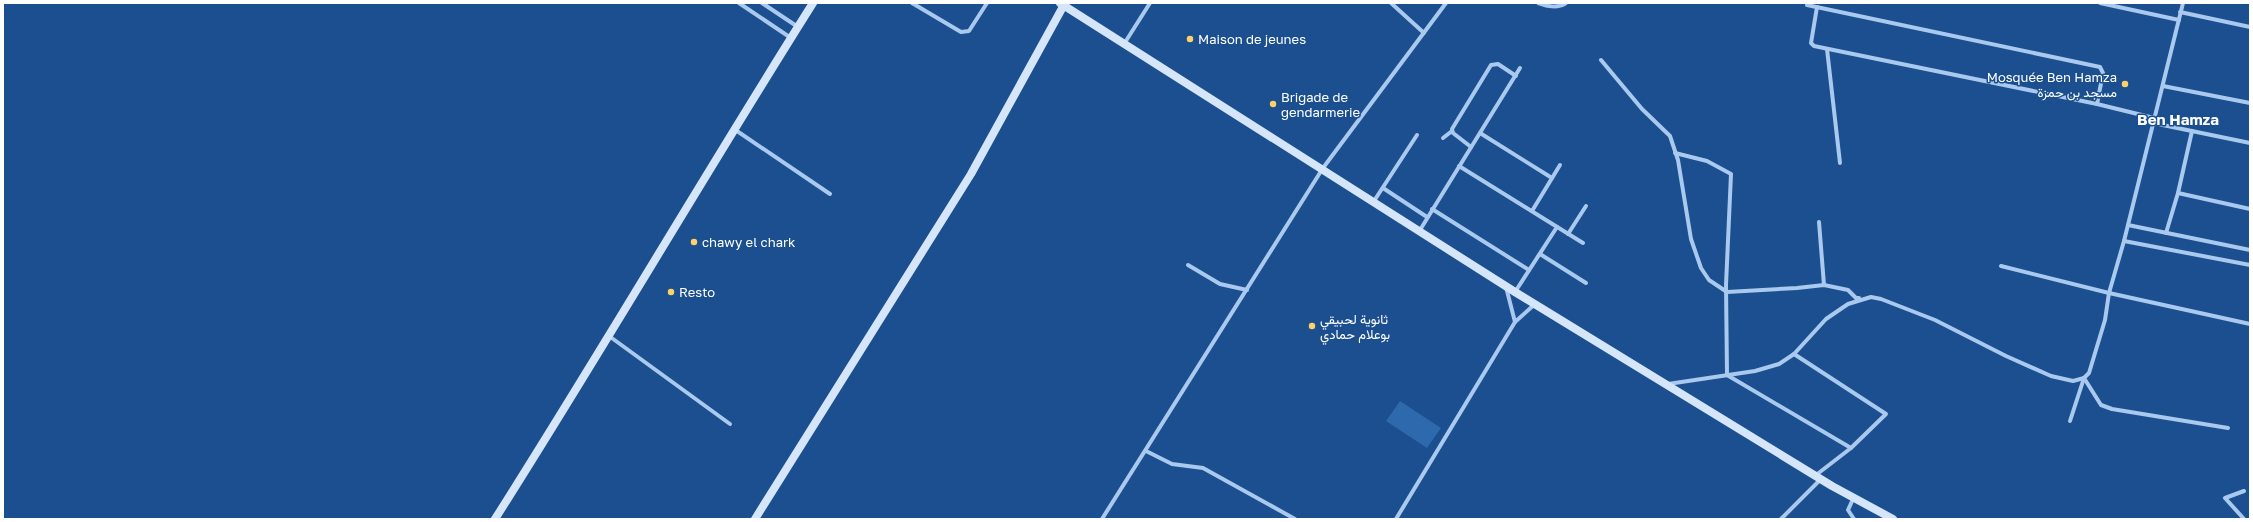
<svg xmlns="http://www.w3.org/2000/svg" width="2253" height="522" font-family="'Golos Text',Vazirmatn,sans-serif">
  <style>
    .green { fill: #2e69ad }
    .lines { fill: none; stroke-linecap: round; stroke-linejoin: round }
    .street { stroke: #a9c9ee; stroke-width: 4 }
    .secondary { stroke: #d6e6fa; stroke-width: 8 }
    .poi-dot { fill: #ffd166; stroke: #1b4f8f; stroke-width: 1.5 }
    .labels { text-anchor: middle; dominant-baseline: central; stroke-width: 3; stroke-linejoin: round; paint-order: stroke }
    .poi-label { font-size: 13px; fill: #fff; stroke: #1b4f8f; text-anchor: start }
    .quarter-label { font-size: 15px; font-weight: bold; fill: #fff; stroke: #1b4f8f }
  </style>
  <rect width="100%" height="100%" fill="#1b4f8f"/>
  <polygon class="green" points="1400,401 1441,428 1427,448 1386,421"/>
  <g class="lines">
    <g class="street">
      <polyline points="739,3 791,38"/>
      <polyline points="762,3 798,27"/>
      <polyline points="912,3 961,32 969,31 987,3"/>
      <polyline points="1391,3 1424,33"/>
      <path d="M1538,3C1547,6 1557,9 1566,3"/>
      <polyline points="2100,3 2179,20"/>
      <polyline points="1807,5 2100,67 2103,73 2097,104"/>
      <polyline points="1817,7 1811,43 1814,46 2097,104 2154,118"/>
      <polyline points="2180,12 2250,27"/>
      <polyline points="1124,44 1150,3"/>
      <polyline points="1827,49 1840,163"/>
      <polyline points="1601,60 1642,109 1670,136 1678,160 1691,239 1701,268 1709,280 1727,292 1797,288 1824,285 1848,290 1856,298 1859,298"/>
      <polyline points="2163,86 2250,103"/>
      <polyline points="2153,123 2250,143"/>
      <polyline points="734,129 830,194"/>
      <polyline points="1480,133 1552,178"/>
      <polyline points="1443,138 1452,131"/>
      <polyline points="1471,147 1453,133 1452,129 1491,65 1498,64 1516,76"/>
      <polyline points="1675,153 1707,161 1731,174 1726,285 1727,375 1851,448"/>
      <polyline points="1459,166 1583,243"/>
      <polyline points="1383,188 1427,217"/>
      <polyline points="2178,193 2250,209"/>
      <polyline points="1374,201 1417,135"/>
      <polyline points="1432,209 1529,270"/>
      <polyline points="1532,211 1560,165"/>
      <polyline points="1819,222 1824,285"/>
      <polyline points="2128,225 2250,250"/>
      <polyline points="1420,230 1520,68"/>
      <polyline points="2166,233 2178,193 2192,131"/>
      <polyline points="1568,234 1586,206"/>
      <polyline points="2124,241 2250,265"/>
      <polyline points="1540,254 1586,283"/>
      <polyline points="1188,265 1220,284 1247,290"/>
      <polyline points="2001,266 2109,293 2250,324"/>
      <polyline points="1506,287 1515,322"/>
      <polyline points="1515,292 1557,227"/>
      <polyline points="609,336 730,424"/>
      <polyline points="1794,354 1886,414 1851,448 1816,475"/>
      <polyline points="2084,378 2101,405 2112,409 2228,428"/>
      <polyline points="1668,384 1755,371 1779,364 1794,354 1826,319 1848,304 1871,297 1881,299 1935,320 2006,356 2051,376 2073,381 2084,378 2089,373 2105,320 2109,293 2124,241 2183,3"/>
      <polyline points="2070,421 2084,378"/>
      <polyline points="1146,451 1172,464 1203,468 1295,519"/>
      <polyline points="1853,499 1848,510 1854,519"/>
      <polyline points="1102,519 1323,168 1446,3"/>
      <polyline points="1396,519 1515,322 1535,304"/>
      <polyline points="1781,519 1821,479"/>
      <polyline points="2244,519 2225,498 2244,491"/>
    </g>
    <g class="secondary">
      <polyline points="1060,3 1515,292 1832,486 1893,519"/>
      <path d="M495,519C603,349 705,174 813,3"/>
      <polyline points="755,519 971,174 1065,3"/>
    </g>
  </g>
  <g class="poi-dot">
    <circle cx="1190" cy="39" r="4"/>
    <circle cx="2125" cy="84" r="4"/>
    <circle cx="1273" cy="104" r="4"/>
    <circle cx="694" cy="242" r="4"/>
    <circle cx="671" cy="292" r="4"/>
    <circle cx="1312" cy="326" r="4"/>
  </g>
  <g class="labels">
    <g class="poi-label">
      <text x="1198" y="39">Maison de jeunes</text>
      <text x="2117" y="77" text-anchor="end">Mosquée Ben Hamza<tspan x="2117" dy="15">مسجد بن حمزة</tspan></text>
      <text x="1281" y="97">Brigade de<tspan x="1281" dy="15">gendarmerie</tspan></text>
      <text x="702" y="242">chawy el chark</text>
      <text x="679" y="292">Resto</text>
      <text x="1320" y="319">ثانوية لحبيقي<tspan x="1320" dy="15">بوعلام حمادي</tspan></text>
    </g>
    <g class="quarter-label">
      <text x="2178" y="119">Ben Hamza</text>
    </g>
  </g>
  <rect width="2253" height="522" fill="none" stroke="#ffffff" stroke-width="8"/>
</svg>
